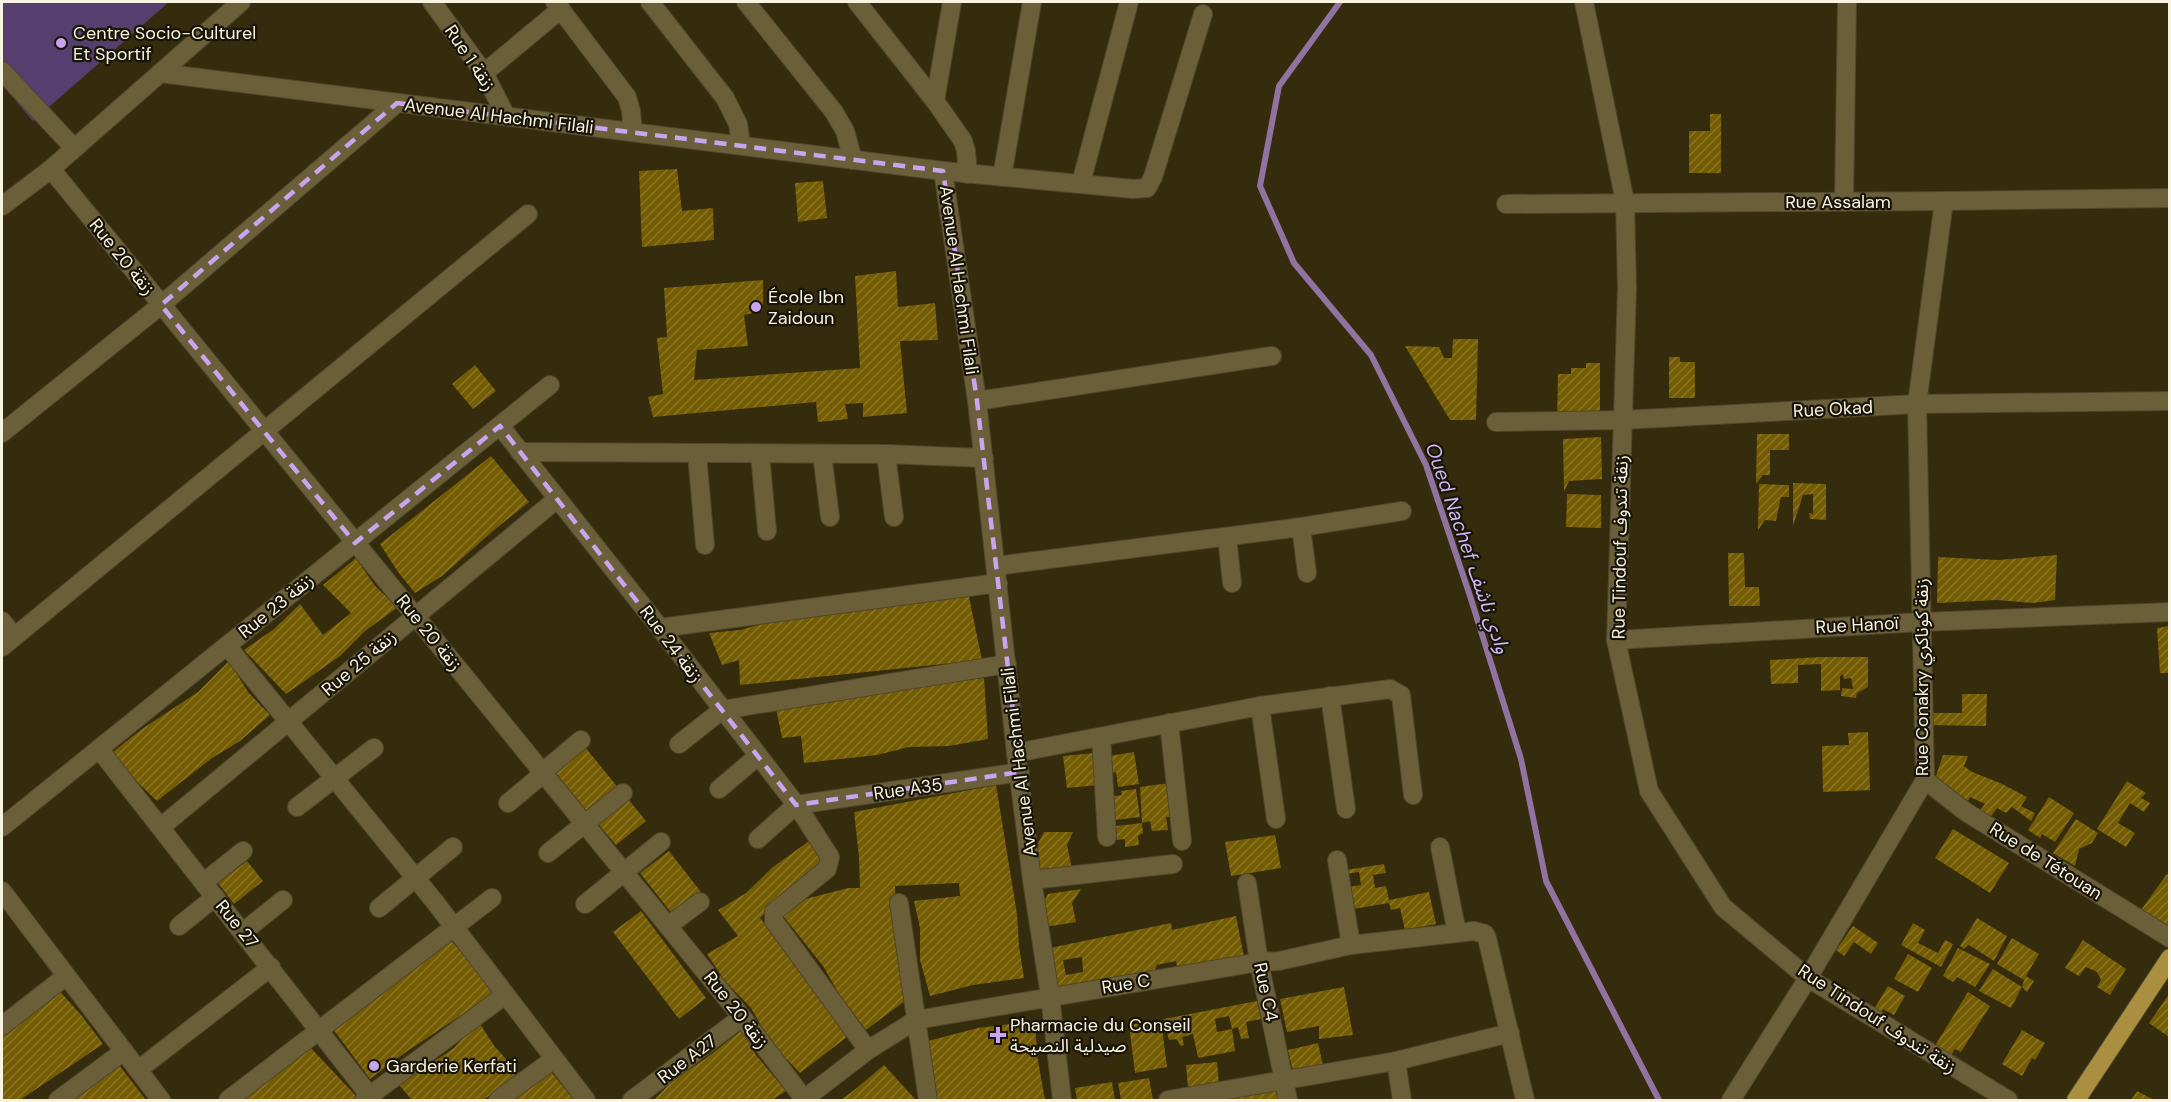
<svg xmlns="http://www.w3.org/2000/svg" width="2171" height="1102" font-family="'DM Sans','Noto Sans Arabic',sans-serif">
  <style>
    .green { fill: #563e6e }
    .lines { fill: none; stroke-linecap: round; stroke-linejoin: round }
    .stream { stroke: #9073a1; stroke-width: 6 }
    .building { fill: url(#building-hatch); fill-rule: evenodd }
    .minor-casing { stroke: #50472b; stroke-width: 20 }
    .major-casing { stroke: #50472b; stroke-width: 20 }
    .minor { stroke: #6b5f3a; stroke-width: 18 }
    .major { stroke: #aa8f40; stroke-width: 18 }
    .marked { fill: none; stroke: #c8a5ee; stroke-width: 4.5; stroke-dasharray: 12 8; stroke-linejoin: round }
    .poi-dot { fill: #c8a5ee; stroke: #181408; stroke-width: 2 }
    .labels { text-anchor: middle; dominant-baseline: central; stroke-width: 4.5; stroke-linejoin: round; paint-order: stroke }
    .poi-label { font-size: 18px; fill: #f8f2e1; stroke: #181408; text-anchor: start }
    .street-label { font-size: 18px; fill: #f8f2e1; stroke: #181408 }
    .water-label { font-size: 20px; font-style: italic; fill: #d0b3f1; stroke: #181408 }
  </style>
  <defs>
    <pattern id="building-hatch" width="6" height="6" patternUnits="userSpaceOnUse" patternTransform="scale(1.5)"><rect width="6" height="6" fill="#745c03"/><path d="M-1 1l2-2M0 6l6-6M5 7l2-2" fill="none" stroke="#897427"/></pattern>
  </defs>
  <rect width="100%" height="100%" fill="#352b0d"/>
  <polygon class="green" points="2,2 169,2 33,121 2,85"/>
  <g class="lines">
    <polyline class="stream" points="1340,2 1279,86 1260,186 1294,263 1371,355 1426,465 1470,596 1521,759 1546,881 1659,1100"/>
  </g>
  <g class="building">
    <polygon points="1710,114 1721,114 1721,173 1689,173 1689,131 1710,131"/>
    <polygon points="677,169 682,211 713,208 714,240 642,247 639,171"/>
    <polygon points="823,181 827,218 798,222 795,183"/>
    <polygon points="896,271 898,307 935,303 938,340 900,341 907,413 863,417 863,403 845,404 848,419 818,422 816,402 653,417 648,397 663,394 657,338 667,337 664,288 763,280 763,311 744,315 748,346 697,350 694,380 860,368 855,276"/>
    <polygon points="1453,339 1478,339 1476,420 1450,420 1405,346 1439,347 1444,358 1452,358"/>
    <polygon points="1669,357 1680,357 1680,362 1695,362 1695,398 1669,398"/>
    <polygon points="1586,363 1600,363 1600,419 1557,418 1558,374 1571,374 1571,368 1586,368"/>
    <polygon points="475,365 496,391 473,409 452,384"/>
    <polygon points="1757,434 1789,434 1789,450 1770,450 1770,475 1763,475 1756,484"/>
    <polygon points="1601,437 1602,479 1569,481 1564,492 1563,439"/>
    <polygon points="491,456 529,502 494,530 442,576 415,593 398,572 380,544"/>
    <polygon points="1793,483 1826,484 1826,520 1810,519 1809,513 1813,514 1813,494 1803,495 1793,526"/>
    <polygon points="1759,484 1789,485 1789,497 1781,497 1776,521 1765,520 1758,530"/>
    <polygon points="1567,494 1601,495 1601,528 1566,527"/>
    <polygon points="1728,553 1744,553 1745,587 1759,587 1760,606 1729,606"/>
    <polygon points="2057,555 2055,600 2033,603 1997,600 1937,603 1938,557 1998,560"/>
    <polygon points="356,558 375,586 398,607 365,631 340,656 286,694 244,650 274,629 300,604 323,635 351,613 323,585"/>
    <polygon points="968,592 982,660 740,685 739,660 722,665 709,633 740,630 773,621"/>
    <polygon points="2169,626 2169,673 2160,673 2157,628"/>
    <polygon points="1821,657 1868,657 1868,687 1857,693 1856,698 1841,696 1842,688 1853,689 1851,678 1844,679 1843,674 1840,676 1840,690 1821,691 1821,664 1798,665 1798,683 1771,684 1770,660"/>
    <polygon points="229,661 248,692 270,715 240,741 212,758 157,801 109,755 142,729 198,692"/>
    <polygon points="984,678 988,739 949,746 909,747 877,755 804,763 801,736 782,738 776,708 849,695 884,693 908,686 938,684"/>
    <polygon points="1962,694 1987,694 1986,726 1927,725 1927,713 1962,713"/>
    <polygon points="1868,732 1870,790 1823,792 1822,746 1849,745 1848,733"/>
    <polygon points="585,747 620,790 590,815 555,772"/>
    <polygon points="1134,752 1139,784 1118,787 1116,772 1111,773 1109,756"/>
    <polygon points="1095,753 1099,785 1067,788 1063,756"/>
    <polygon points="1943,755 1968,756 1964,766 1972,772 2000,783 2027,797 2021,806 2035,813 2031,821 2012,807 2006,813 1997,808 1989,819 1978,813 1985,804 1970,797 1966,804 1934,782"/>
    <polygon points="2127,781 2146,793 2141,798 2150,803 2144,812 2130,803 2118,823 2135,833 2126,847 2097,829"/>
    <polygon points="1170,783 1173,817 1166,817 1168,830 1152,831 1150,821 1142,823 1140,787"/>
    <polygon points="996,785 1017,914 1019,946 1024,978 973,985 930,996 920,960 920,928 914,901 960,896 959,883 895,886 897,927 906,1000 866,1030 839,994 823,966 780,912 790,903 848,888 860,888 859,857 854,812"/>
    <polygon points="1136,789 1140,817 1115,820 1108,797 1122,795 1121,791"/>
    <polygon points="2049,797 2074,813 2055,842 2042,834 2040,838 2028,830"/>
    <polygon points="628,799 646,821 616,845 598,824"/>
    <polygon points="2076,819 2098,833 2092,843 2079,849 2075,866 2053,853"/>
    <polygon points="1142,823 1143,833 1138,836 1139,845 1125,847 1125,839 1117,840 1116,826"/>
    <polygon points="1953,829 2009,863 1990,893 1935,858"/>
    <polygon points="1044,832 1073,832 1067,845 1072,869 1039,876 1034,851"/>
    <polygon points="1275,835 1281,868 1231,876 1225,842"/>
    <polygon points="809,841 827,865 789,889 760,918 811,978 851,1034 800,1073 771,1043 751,1008 725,981 707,954 738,936 718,910 746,893 773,867"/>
    <polygon points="669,851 701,892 673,915 640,873"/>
    <polygon points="247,861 263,881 234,904 218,883"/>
    <polygon points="1384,864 1386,873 1373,875 1375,888 1386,886 1389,900 1429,892 1436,924 1405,930 1400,908 1391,910 1389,903 1347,910 1343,888 1361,885 1359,872 1346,874 1346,870"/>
    <polygon points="2167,874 2169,876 2169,927 2141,910"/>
    <polygon points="1081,889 1072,903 1076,922 1045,927 1041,907 1048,894"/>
    <polygon points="641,911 706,998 679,1019 613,932"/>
    <path d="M1236,916L1244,957L1178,972L1176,961L1157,965L1152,976L1053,993L1045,949L1171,923L1172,930ZM1082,957L1083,972L1066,975L1063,960Z"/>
    <polygon points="1977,918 2007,936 1994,961 1969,945 1964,949 1960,946"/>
    <polygon points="1913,923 1925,930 1918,943 1938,953 1945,940 1953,944 1941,967 1901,945"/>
    <polygon points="1853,926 1878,943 1871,954 1854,942 1844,956 1836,950"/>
    <polygon points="447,936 470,962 493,994 406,1052 370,1079 330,1025 363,999 368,1005"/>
    <polygon points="2012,938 2039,954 2026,976 2034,981 2027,992 2022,987 2024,980 1997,964"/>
    <polygon points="2083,940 2126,969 2110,995 2097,987 2101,980 2097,972 2086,967 2079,976 2065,968"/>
    <polygon points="1958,948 1990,964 1975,987 1957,977 1953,982 1943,976"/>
    <polygon points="1908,954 1932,968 1918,992 1894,979"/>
    <polygon points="1993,969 2022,987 2011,1008 1979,991"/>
    <polygon points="1888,986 1905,996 1894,1015 1883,1009 1878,1018 1871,1014"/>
    <polygon points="56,987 82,1016 103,1044 20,1100 2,1100 2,1033"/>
    <polygon points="1344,987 1353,1035 1319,1039 1319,1026 1287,1032 1280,999"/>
    <polygon points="1968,992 1990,1006 1961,1052 1955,1049 1949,1058 1933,1049"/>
    <polygon points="2169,994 2169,1037 2149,1023"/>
    <polygon points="1257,1001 1261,1019 1246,1022 1249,1038 1241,1039 1238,1027 1232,1029 1229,1016 1215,1019 1217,1032 1232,1029 1235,1051 1198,1058 1193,1034 1182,1037 1184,1045 1181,1046 1176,1039 1169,1040 1164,1019"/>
    <polygon points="1161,1020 1167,1067 1135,1073 1129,1025"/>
    <polygon points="478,1021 495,1047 520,1074 483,1100 412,1100 399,1085 454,1048"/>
    <polygon points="1035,1021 1037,1055 1045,1100 936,1100 928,1041 978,1028"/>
    <polygon points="742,1030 756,1055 786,1091 772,1100 654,1100 673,1080 705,1059"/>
    <polygon points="2022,1030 2045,1043 2035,1060 2032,1058 2022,1076 2002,1064"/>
    <polygon points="1318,1043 1323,1065 1293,1072 1288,1050"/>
    <polygon points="309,1046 359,1099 239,1100 265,1083"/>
    <polygon points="1217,1062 1219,1085 1188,1088 1186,1065"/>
    <polygon points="119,1065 146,1100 72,1100"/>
    <polygon points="884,1065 916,1100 841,1100 858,1087"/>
    <polygon points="548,1068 574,1100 510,1100"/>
    <polygon points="1149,1078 1153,1100 1121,1100 1118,1083"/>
    <polygon points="1112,1082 1115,1100 1077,1100 1075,1088"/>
    <polygon points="1279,1087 1281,1100 1200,1100"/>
    <polygon points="2137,1091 2154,1100 2131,1100"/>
  </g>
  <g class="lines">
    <g class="minor-casing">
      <g id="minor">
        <polyline points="432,2 484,73 506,116"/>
        <polyline points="555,2 627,97 631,111 633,132"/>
        <polyline points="650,2 725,98 738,124 741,145"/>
        <polyline points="746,2 834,112 845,131 853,160"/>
        <polyline points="857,2 935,101 963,141 966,151 968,174"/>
        <polyline points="1584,2 1625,202 1627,288 1616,640 1649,791 1723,907 1808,978 2008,1100"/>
        <polyline points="2,71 74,148"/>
        <polyline points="160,73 943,171 1133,189 1147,188 1153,177 1203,14"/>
        <polyline points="484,73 561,9"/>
        <polyline points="935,101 952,2"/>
        <polyline points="51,169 742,1017 804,1099"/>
        <polyline points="943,171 977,401 1016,753 1032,880 1050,996 1062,1100"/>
        <polyline points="1002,177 1032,2"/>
        <polyline points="1081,183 1129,2"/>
        <polyline points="1844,202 1847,2"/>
        <polyline points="1506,204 1944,201 2170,198"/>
        <polyline points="2,206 51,169 241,2"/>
        <polyline points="977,401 1272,356"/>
        <polyline points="1496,422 1623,420 1917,404 2170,401"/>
        <polyline points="500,426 660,628 798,807 830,857 827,869 774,912 774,921 868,1050"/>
        <polyline points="2,433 161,305 397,103"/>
        <polyline points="520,452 886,454 984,458"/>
        <polyline points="697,454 705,545"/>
        <polyline points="760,454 767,531"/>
        <polyline points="822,454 830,517"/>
        <polyline points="886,454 894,517"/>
        <polyline points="1301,527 1307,573"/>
        <polyline points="1227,537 1232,583"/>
        <polyline points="996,566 1301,527 1402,511"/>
        <polyline points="2,621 14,636"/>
        <polyline points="660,628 998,583"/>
        <polyline points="1616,640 1922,622 2170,612"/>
        <polyline points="227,646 435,902 586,1100"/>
        <polyline points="2,647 528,214"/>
        <polyline points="1330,696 1346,809"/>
        <polyline points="1260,706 1276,819"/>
        <polyline points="1169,723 1182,841"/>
        <polyline points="1101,737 1107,837"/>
        <polyline points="679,744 722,710 1007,664"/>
        <polyline points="99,749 373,1100"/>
        <polyline points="1016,753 1260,706 1390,689 1401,695 1413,795"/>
        <polyline points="543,772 581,740"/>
        <polyline points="1925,780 1966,812 2170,938"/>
        <polyline points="719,789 758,756"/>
        <polyline points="508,803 544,773"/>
        <polyline points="796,805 1020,772"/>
        <polyline points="297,807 374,748"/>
        <polyline points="2,827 550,385"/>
        <polyline points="161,827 557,499"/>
        <polyline points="758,839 796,805"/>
        <polyline points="1440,847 1457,933"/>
        <polyline points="548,853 623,793"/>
        <polyline points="1337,860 1351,945"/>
        <polyline points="1032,880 1173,864"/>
        <polyline points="204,882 243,851"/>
        <polyline points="1247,883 1259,962 1288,1100"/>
        <polyline points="2,891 161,1100"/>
        <polyline points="899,903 928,1100"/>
        <polyline points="585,904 661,842"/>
        <polyline points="379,908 453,847"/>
        <polyline points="179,926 215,897"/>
        <polyline points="668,926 700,902"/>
        <polyline points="243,932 283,900"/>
        <polyline points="2,1026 66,976"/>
        <polyline points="1396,1061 1402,1100"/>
        <polyline points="138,1070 271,967"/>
        <polyline points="58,1100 124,1051"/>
        <polyline points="228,1100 492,898"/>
        <polyline points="364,1100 505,995"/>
        <polyline points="498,1100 554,1059"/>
        <polyline points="632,1100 742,1017"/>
        <polyline points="803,1100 868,1050 916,1020 1259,962 1279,961 1351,945 1474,931 1485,934 1487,938 1525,1100"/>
        <polyline points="1168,1100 1396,1061 1510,1033"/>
        <polyline points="1731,1100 1808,978 1925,780 1917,404 1944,201"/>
      </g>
    </g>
    <g class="major-casing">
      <polyline id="major" points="2076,1100 2170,958"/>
    </g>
    <use href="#minor" class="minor"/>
    <use href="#major" class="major"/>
  </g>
  <path class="marked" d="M397,103L943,171L977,401L1020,772L796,805L500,426L355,543L161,305Z"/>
  <g class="poi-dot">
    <circle cx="61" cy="43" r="6"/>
    <circle cx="756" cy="307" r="6"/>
    <path d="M995 1026h6v6h6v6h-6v6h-6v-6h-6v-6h6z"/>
    <circle cx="374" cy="1066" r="6"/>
  </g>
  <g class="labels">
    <g class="poi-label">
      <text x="73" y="33">Centre Socio-Culturel<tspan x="73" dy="21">Et Sportif</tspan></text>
      <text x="768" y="297">École Ibn<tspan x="768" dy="21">Zaidoun</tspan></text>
      <text x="1010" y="1025">Pharmacie du Conseil<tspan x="1010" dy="21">صيدلية النصيحة</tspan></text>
      <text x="386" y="1066">Garderie Kerfati</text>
    </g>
    <g class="street-label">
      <text transform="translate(470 58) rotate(56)">Rue 1 زنقة</text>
      <text transform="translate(499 116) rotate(7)">Avenue Al Hachmi Filali</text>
      <text x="1838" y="202">Rue Assalam</text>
      <text transform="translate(122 257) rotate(51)">Rue 20 زنقة</text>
      <text transform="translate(959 280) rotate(82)">Avenue Al Hachmi Filali</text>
      <text transform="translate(1833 409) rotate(-3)">Rue Okad</text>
      <text transform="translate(1620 547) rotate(-89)">Rue Tindouf زنقة تندوف</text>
      <text transform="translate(276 606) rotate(-39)">Rue 23 زنقة</text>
      <text transform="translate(1857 625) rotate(-3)">Rue Hanoï</text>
      <text transform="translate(429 633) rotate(51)">Rue 20 زنقة</text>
      <text transform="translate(671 644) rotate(53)">Rue 24 زنقة</text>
      <text transform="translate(359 663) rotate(-40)">Rue 25 زنقة</text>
      <text transform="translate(1922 677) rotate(-90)">Rue Conakry زنقة كوناكري</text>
      <text transform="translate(1019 762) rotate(-97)">Avenue Al Hachmi Filali</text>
      <text transform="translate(908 789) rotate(-8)">Rue A35</text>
      <text transform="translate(2046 861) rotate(32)">Rue de Tétouan</text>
      <text transform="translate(237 924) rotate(51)">Rue 27</text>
      <text transform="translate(1126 984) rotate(-9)">Rue C</text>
      <text transform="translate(1266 992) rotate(78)">Rue C4</text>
      <text transform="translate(736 1010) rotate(52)">Rue 20 زنقة</text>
      <text transform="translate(1877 1019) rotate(33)">Rue Tindouf زنقة تندوف</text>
      <text transform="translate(687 1059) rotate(-37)">Rue A27</text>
    </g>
    <g class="water-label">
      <text transform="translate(1468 548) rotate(71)">Oued Nachef وادي ناشف</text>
    </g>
  </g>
  <rect width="2171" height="1102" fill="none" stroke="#f8f2e1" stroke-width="6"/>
</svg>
